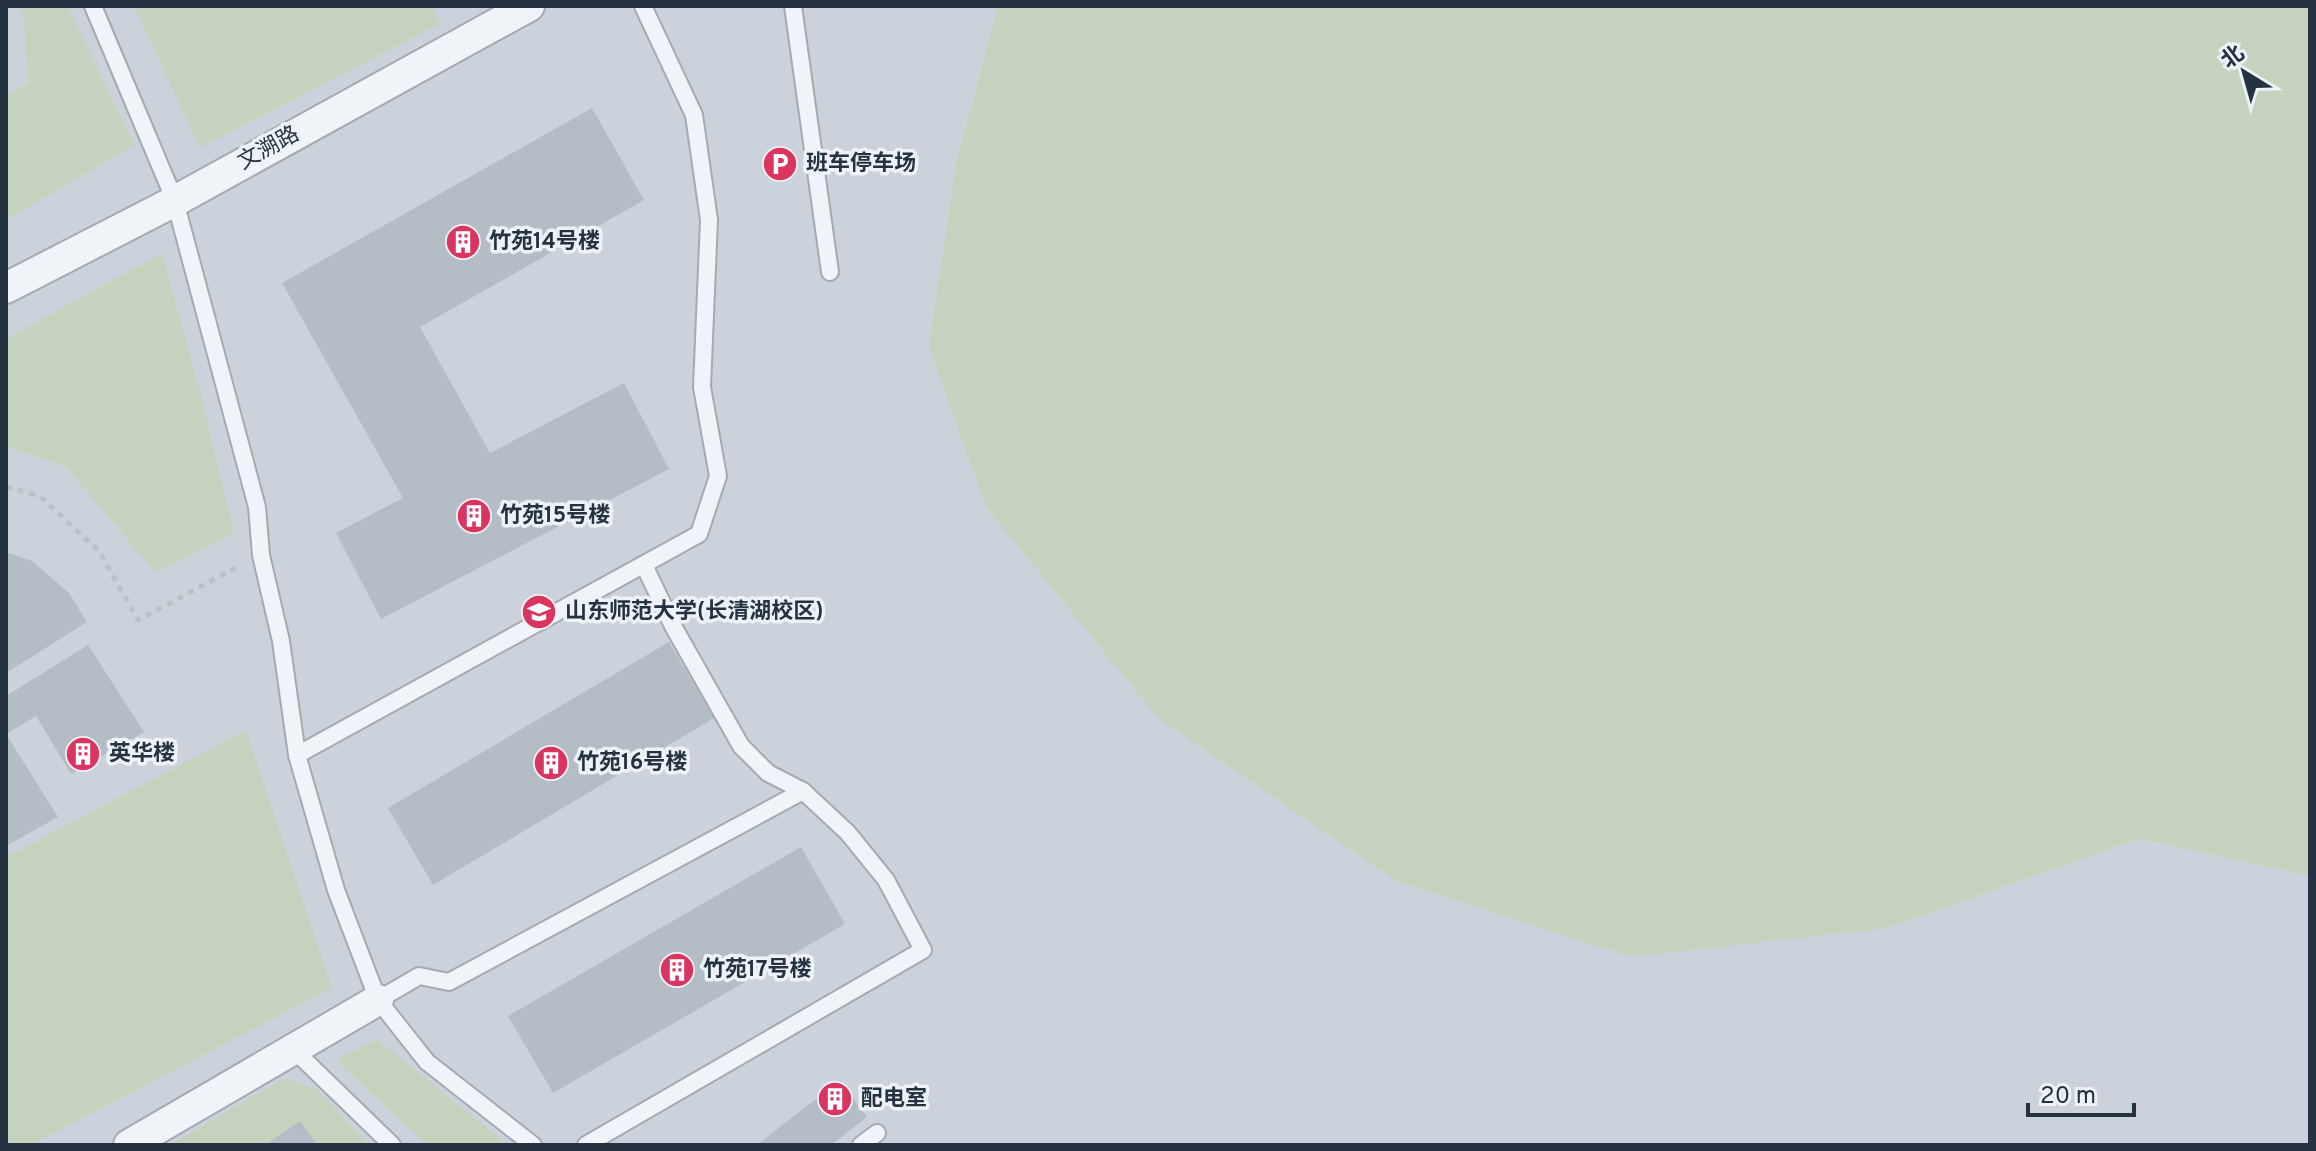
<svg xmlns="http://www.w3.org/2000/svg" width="2316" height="1151" font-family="Overpass,'Noto Sans SC',sans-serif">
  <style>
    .built { fill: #cbd2db }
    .green { fill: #c5d3be }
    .building { fill: #b4bdc6 }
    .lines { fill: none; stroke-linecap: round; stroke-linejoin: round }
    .lane-casing { stroke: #a2aab3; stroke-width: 20 }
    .street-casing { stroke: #a2aab3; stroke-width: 34 }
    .path { stroke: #bbc1c8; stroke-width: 5; stroke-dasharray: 6 6; stroke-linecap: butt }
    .lane { stroke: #f0f3f7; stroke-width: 16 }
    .street { stroke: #f0f3f7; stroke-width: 30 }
    .labels { text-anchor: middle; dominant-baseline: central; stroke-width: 7; stroke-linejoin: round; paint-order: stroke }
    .street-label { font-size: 22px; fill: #253241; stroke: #edf2f6 }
    .poi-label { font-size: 22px; font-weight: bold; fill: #253241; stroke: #edf2f6; text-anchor: start }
  </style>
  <rect width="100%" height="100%" fill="#dde3e9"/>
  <polygon class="built" points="6,6 998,6 956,163 930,347 1888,928 2139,839 2310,876 2310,1145 6,1145"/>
  <g class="green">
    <polygon points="18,6 67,6 135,145 6,220 6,96 28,84 24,15"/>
    <polygon points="134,6 432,6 440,24 200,148"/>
    <polygon points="998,6 2310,6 2310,876 2139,839 1888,928 1631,957 1396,881 1158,718 986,507 929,347 956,163"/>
    <polygon points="162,253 202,399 234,533 156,573 66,467 6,447 6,339"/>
    <polygon points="246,730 332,988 31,1145 6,1145 6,857"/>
    <polygon points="377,1039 508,1145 426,1145 336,1060"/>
    <polygon points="285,1078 316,1089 370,1145 317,1145 300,1121 265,1145 169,1145"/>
  </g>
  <g class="building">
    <polygon points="592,108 644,200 420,327 490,453 624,383 669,469 381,619 336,533 403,498 282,283"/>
    <polygon points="6,552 32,561 69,593 87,622 6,673"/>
    <polygon points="669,642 714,718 433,885 388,808"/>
    <polygon points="88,645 144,732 71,774 36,716 6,734 58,817 6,846 6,696"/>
    <polygon points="801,847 845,924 553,1093 508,1016"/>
    <polygon points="840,1080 867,1117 831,1145 757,1145"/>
    <polygon points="300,1121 317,1145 265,1145"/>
  </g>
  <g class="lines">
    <g class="lane-casing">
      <g id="lane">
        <polyline points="93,6 175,201 257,507 261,555 281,641 297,755 336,890 378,1000 427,1062 533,1145"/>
        <polyline points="793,6 830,272"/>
        <polyline points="297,755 699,534 718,476 702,387 709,220 694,115 643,6"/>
        <polyline points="378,1000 419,976 449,982 803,791"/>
        <polyline points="295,1051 392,1145"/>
        <polyline points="586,1145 923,950 886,880 848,833 803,791 768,773 741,746 673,626 644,565"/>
        <polyline points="861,1145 877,1133"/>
      </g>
    </g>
    <g class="street-casing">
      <g id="street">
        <polyline points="6,288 175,201 529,6"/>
        <polyline points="129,1145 378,1000"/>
      </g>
    </g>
    <polyline class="path" points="6,487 40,496 99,551 138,620 239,566"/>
    <use href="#lane" class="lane"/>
    <use href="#street" class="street"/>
  </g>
  <defs>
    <g id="parking-disc" transform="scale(1.8)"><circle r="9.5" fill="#da3561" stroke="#edf2f6"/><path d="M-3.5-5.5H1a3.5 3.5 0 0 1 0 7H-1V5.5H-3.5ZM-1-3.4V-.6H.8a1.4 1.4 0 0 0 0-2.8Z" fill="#fff"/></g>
    <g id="building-disc" transform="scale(1.8)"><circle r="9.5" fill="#da3561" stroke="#edf2f6"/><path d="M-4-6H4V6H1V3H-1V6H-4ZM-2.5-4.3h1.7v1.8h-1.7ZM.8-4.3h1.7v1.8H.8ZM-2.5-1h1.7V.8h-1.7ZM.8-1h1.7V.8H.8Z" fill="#fff"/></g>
    <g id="university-disc" transform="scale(1.8)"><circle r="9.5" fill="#da3561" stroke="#edf2f6"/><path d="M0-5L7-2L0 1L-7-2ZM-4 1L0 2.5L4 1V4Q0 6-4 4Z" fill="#fff"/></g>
  </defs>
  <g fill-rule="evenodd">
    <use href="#parking-disc" x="780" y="164"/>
    <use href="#building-disc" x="463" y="242"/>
    <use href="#building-disc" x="474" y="516"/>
    <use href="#university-disc" x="539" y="612"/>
    <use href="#building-disc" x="83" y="754"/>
    <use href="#building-disc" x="551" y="763"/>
    <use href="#building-disc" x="677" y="970"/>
    <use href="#building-disc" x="835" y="1099"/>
  </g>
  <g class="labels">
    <g class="street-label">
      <text transform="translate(269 149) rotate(-29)">文溯路</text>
    </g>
    <g class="poi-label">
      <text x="806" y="164">班车停车场</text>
      <text x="489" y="242">竹苑14号楼</text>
      <text x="500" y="516">竹苑15号楼</text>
      <text x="565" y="612">山东师范大学(长清湖校区)</text>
      <text x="109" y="754">英华楼</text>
      <text x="577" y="763">竹苑16号楼</text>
      <text x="703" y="970">竹苑17号楼</text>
      <text x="861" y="1099">配电室</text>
    </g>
  </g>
  <rect width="2316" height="1151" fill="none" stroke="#253241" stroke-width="16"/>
  <g transform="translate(2244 72) rotate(323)" stroke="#edf2f6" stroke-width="6" paint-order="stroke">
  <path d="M0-6L14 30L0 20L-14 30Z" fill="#253241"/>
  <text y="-12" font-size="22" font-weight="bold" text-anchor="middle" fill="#253241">北</text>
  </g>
  <path d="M2028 1103v12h106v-12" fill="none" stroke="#253241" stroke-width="4"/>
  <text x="2040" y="1103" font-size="24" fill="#253241" stroke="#edf2f6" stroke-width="6" paint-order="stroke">20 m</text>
</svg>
